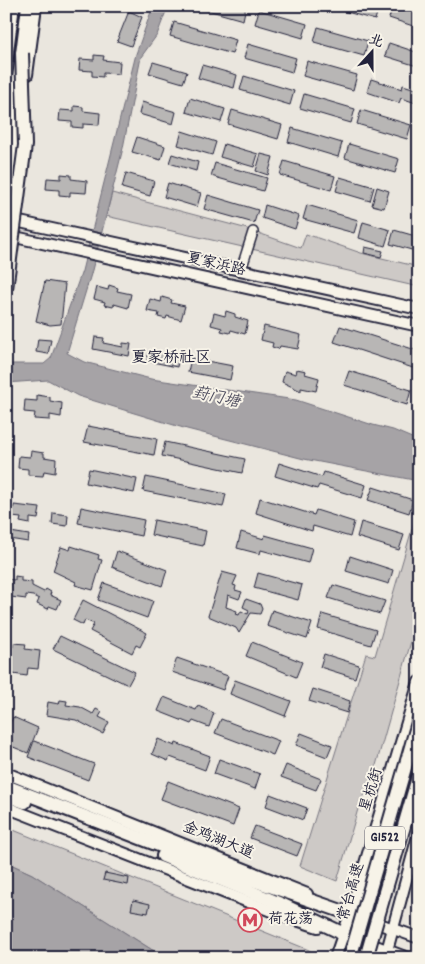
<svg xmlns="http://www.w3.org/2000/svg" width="425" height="964" font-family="Dekko,'LXGW WenKai TC',sans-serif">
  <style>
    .green { fill: #cdc9c6; stroke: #787680 }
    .water { fill: #a6a3a6; stroke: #716f7b }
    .building { fill: #b8b6b5; stroke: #22223b }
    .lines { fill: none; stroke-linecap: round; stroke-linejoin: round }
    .minor-casing { stroke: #22223b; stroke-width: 12 }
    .major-casing { stroke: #22223b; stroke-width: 14 }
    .highway-casing { stroke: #22223b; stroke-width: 16 }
    .minor { stroke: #f7f3e8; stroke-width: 9 }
    .major { stroke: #f7f3e8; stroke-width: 10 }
    .highway { stroke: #f7f3e8; stroke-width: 12 }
    .highway-bridge-casing { stroke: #22223b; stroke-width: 16; stroke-linecap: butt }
    .highway-bridge { stroke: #f7f3e8; stroke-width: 12 }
    .labels { text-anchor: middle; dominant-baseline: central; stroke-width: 4; stroke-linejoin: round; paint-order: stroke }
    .shield { fill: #f7f3e8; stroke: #62616f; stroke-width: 1 }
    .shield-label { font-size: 14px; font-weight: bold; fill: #22223b }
    .street-label { font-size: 15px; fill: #22223b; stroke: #f7f3e8 }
    .poi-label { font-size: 15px; fill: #22223b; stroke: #f7f3e8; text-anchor: start }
    .neighbourhood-label { font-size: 16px; fill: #22223b; stroke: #f7f3e8 }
    .water-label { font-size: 16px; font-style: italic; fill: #504f60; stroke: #f7f3e8 }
  </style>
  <rect width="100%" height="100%" fill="#eae6de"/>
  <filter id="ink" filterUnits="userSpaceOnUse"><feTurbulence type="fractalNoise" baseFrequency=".02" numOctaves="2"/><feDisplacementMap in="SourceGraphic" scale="10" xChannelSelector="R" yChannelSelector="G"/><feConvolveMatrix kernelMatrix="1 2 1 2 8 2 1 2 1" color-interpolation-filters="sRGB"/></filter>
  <g filter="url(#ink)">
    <g class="green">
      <polygon points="112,193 244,228 301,248 306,234 361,253 419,267 419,287 106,216"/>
      <polygon points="419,505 419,613 373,776 358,809 337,881 300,866 366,654 375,656"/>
      <polygon points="6,827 309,950 318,958 165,958 32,874 6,862"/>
    </g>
    <g class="water">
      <polygon points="153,6 168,6 157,35 141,57 123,148 106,216 91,274 67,353 84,362 151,379 296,400 373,425 393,430 419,441 419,481 304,459 187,429 78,396 48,380 6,383 6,364 44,364 51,358 82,271 136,54"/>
      <polygon points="6,862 32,874 165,958 6,958"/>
    </g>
    <g class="building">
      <polygon points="193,6 246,6 243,20"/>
      <polygon points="326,6 379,6 375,20"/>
      <polygon points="393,6 419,13 419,28 389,18"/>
      <polygon points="259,10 307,24 303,38 255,24"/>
      <polygon points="129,11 142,17 131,46 117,41"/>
      <polygon points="174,22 236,40 232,54 170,36"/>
      <polygon points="318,27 368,41 364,56 314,42"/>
      <polygon points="389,43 419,53 417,66 385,56"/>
      <polygon points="248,44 296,58 292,72 244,58"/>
      <polygon points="94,55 104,56 103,60 120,62 119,74 103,73 103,77 92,76 92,71 79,70 80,59 94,60"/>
      <polygon points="307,61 357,75 353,90 303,76"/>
      <polygon points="153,62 187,72 183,83 149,73"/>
      <polygon points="202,65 237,75 234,88 198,78"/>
      <polygon points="244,76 294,91 290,105 240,90"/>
      <polygon points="371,79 402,89 403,85 419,90 419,104 401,98 399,103 367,92"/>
      <polygon points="304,94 355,109 351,123 300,108"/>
      <polygon points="190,98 225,109 221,122 186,112"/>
      <polygon points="142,102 176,112 173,124 139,114"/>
      <polygon points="74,106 83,107 83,111 100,113 99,125 83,124 83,128 72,127 72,122 59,121 60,110 74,111"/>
      <polygon points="232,110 282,125 278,139 228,124"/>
      <polygon points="361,110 411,125 407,139 357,124"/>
      <polygon points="292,128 342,143 338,157 288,142"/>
      <polygon points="182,131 216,142 212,155 178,145"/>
      <polygon points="137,137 165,146 161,160 132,152"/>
      <polygon points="224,144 258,154 254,167 220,157"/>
      <polygon points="349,144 399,159 395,173 345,158"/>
      <polygon points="172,154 198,162 196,171 169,163"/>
      <polygon points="261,154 273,157 268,175 256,171"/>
      <polygon points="284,161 335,176 331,190 280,175"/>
      <polygon points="215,163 267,178 263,191 211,176"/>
      <polygon points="126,173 154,181 150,196 122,188"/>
      <polygon points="61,174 71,175 71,179 87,181 86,193 70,192 70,196 59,195 59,190 46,189 47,178 61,179"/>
      <polygon points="340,177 374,187 370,201 336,191"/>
      <polygon points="168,183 201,193 197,207 164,197"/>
      <polygon points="377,187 389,191 384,208 372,205"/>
      <polygon points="208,195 258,210 254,223 204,209"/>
      <polygon points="265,205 299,216 295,229 262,218"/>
      <polygon points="307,205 358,220 354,233 303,219"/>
      <polygon points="363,222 390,230 385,246 359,238"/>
      <polygon points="394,230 419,237 419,252 390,244"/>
      <polygon points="365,247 383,251 381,257 364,253"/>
      <polygon points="45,281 65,284 61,324 50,325 36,321"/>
      <polygon points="109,285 118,288 117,291 131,294 128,308 114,304 113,307 104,305 105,302 94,299 97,287 108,290"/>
      <polygon points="162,297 172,300 171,303 185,306 181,320 167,316 166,319 158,317 159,313 147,311 150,299 161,302"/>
      <polygon points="226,311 235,314 235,317 248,321 245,334 231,330 230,333 221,331 222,328 211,325 214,313 225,316"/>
      <polygon points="264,326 301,335 298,349 280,346 279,349 272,347 273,343 261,340"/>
      <polygon points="340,326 419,351 416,369 334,342"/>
      <polygon points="95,337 104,338 103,343 123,347 123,343 131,344 129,356 93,349"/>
      <polygon points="38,339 51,340 48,354 36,352"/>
      <polygon points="149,350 179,356 177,367 147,361"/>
      <polygon points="191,358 233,366 230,380 188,372"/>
      <polygon points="297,369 306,371 305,374 319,378 316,391 301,388 301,391 282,382 285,371 296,374"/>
      <polygon points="349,371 411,390 407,405 344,385"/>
      <polygon points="37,395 50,397 50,401 62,403 61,417 50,415 50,420 34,419 35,413 24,412 25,400 37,401"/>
      <polygon points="88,426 157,439 154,455 84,442"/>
      <polygon points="165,442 245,459 242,473 162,456"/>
      <polygon points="31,451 44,453 44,457 56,459 55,473 44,471 43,476 28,475 28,469 18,468 19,456 30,457"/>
      <polygon points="279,463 322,477 324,472 366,485 362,498 319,485 317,489 275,476"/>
      <polygon points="89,469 137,479 134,493 86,483"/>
      <polygon points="146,477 226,494 223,507 143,491"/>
      <polygon points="373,487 413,500 409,513 368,500"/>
      <polygon points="260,498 314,515 316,510 354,522 350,537 313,526 312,531 256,513"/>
      <polygon points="14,505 40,508 38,519 30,518 30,524 20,522 21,518 12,517"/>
      <polygon points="81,507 144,520 141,536 78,523"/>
      <polygon points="53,513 68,515 67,526 52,524"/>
      <polygon points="154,520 206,531 203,546 151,535"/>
      <polygon points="361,522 404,535 399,550 357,537"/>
      <polygon points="10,532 29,535 28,542 9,539"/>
      <polygon points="241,532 264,539 265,535 312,548 308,563 261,550 260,554 237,548"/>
      <polygon points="71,546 99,555 98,559 102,560 93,590 75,585 76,582 53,571 61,547 70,550"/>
      <polygon points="117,551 167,570 162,586 112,567"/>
      <polygon points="350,556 393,570 389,584 346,571"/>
      <polygon points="222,572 237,576 233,585 236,586 235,590 242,592 239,599 228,595 226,607 237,611 236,614 239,615 241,611 248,614 249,610 243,607 246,599 260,604 262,609 260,614 251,613 239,633 236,628 208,616"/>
      <polygon points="258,573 302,585 298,600 254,588"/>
      <polygon points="15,576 21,577 21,581 32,582 32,586 44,592 46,589 51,592 50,595 61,600 57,609 49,606 48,609 37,604 39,599 33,596 26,595 26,599 11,597 12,593 6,592 6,579 15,580"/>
      <polygon points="104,583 153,601 147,618 98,600"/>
      <polygon points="333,585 385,601 380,614 328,598"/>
      <polygon points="83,600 147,633 140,647 136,645 132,653 90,631 94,624 85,620 83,625 73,620"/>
      <polygon points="272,610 312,623 307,639 267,626"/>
      <polygon points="322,614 376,630 371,645 318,629"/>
      <polygon points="60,636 135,672 128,685 53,649"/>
      <polygon points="252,642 302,662 296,677 246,656"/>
      <polygon points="13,643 26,644 25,649 40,651 38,669 28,668 27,676 6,673 6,647 13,647"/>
      <polygon points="324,654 359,665 355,678 320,667"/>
      <polygon points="177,658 228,676 223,690 172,672"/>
      <polygon points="235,680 291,701 285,716 230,694"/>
      <polygon points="313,689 350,701 347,713 309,701"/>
      <polygon points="164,697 196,710 198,706 214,713 209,727 193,721 191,724 158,711"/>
      <polygon points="60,700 67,701 66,705 80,707 93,714 96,709 102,712 99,717 109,722 103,734 76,720 46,715 48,702 59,704"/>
      <polygon points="13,717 38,728 28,753 6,744 6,733"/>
      <polygon points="221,719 279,741 273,755 215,733"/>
      <polygon points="301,733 332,745 327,757 296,745"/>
      <polygon points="158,739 175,746 176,743 210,756 205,770 170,757 168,761 152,754"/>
      <polygon points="34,741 94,764 88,780 28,757"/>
      <polygon points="219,759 260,774 255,789 214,774"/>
      <polygon points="286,765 321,779 316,790 281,777"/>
      <polygon points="168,781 239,809 233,826 161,799"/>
      <polygon points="270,794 307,808 303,820 266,806"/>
      <polygon points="255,826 302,844 297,856 250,838"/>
      <polygon points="105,873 129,878 128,885 103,880"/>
      <polygon points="133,900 150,904 148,913 131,910"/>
    </g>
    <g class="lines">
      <g class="minor-casing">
        <polyline id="minor" points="241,270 253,232"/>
      </g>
      <g class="major-casing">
        <g id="major">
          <polyline points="6,8 7,6"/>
          <polyline points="27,75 36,6"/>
          <polyline points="6,219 419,309"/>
          <polyline points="6,235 419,326"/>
          <polyline points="6,238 20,129"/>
          <polyline points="6,773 307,894"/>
          <polyline points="6,807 284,916 318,927"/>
          <polyline points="357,916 419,938"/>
          <polyline points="349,936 408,958"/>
          <polyline points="335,958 350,914 419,682"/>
          <polyline points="385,958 419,832"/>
        </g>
      </g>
      <g class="highway-casing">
        <g id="highway">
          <polyline points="6,58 13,6"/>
          <polyline points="6,181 28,6"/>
          <polyline points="6,786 215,867 350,914"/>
          <polyline points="6,795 25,802"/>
          <polyline points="163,856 281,904 344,934"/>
        </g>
      </g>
      <use href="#minor" class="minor"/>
      <use href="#major" class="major"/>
      <use href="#highway" class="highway"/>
      <g class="highway-bridge-casing">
        <g id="highway-bridge">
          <polyline points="6,289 25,145 22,53"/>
          <polyline points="350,958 419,719"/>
          <polyline points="366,958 419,774"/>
        </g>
      </g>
      <use href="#highway-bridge" class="highway-bridge"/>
    </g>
  </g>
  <defs>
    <g id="metro-ring" transform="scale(1.25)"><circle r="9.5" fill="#f7f3e8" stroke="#d1495b" stroke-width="1.5"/><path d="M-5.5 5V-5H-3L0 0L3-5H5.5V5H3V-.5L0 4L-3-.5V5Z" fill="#d1495b"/></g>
  </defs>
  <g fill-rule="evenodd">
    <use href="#metro-ring" x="250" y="920"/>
  </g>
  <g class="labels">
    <rect class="shield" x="365" y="826.5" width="40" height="23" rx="4"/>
    <g class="shield-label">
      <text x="385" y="838">G1522</text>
    </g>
    <g class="street-label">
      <text transform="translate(216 265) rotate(13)">夏家浜路</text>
      <text transform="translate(372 790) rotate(-73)">星杭街</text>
      <text transform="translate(218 841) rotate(22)">金鸡湖大道</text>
      <text transform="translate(352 892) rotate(-74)">常台高速</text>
    </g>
    <g class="poi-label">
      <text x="268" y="920">荷花荡</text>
    </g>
    <g class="neighbourhood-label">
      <text x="171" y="358">夏家桥社区</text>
    </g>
    <g class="water-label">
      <text transform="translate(216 398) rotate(13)">葑门塘</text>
    </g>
  </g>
  <rect width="425" height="964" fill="none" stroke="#f7f3e8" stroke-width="25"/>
  <rect x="12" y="12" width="400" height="939" fill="none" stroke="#22223b" stroke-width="2" filter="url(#ink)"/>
  <g transform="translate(372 52) rotate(21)" stroke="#f7f3e8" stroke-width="4" paint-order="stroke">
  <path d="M0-4L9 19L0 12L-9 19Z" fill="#22223b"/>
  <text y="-8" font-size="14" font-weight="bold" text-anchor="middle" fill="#22223b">北</text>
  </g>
</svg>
